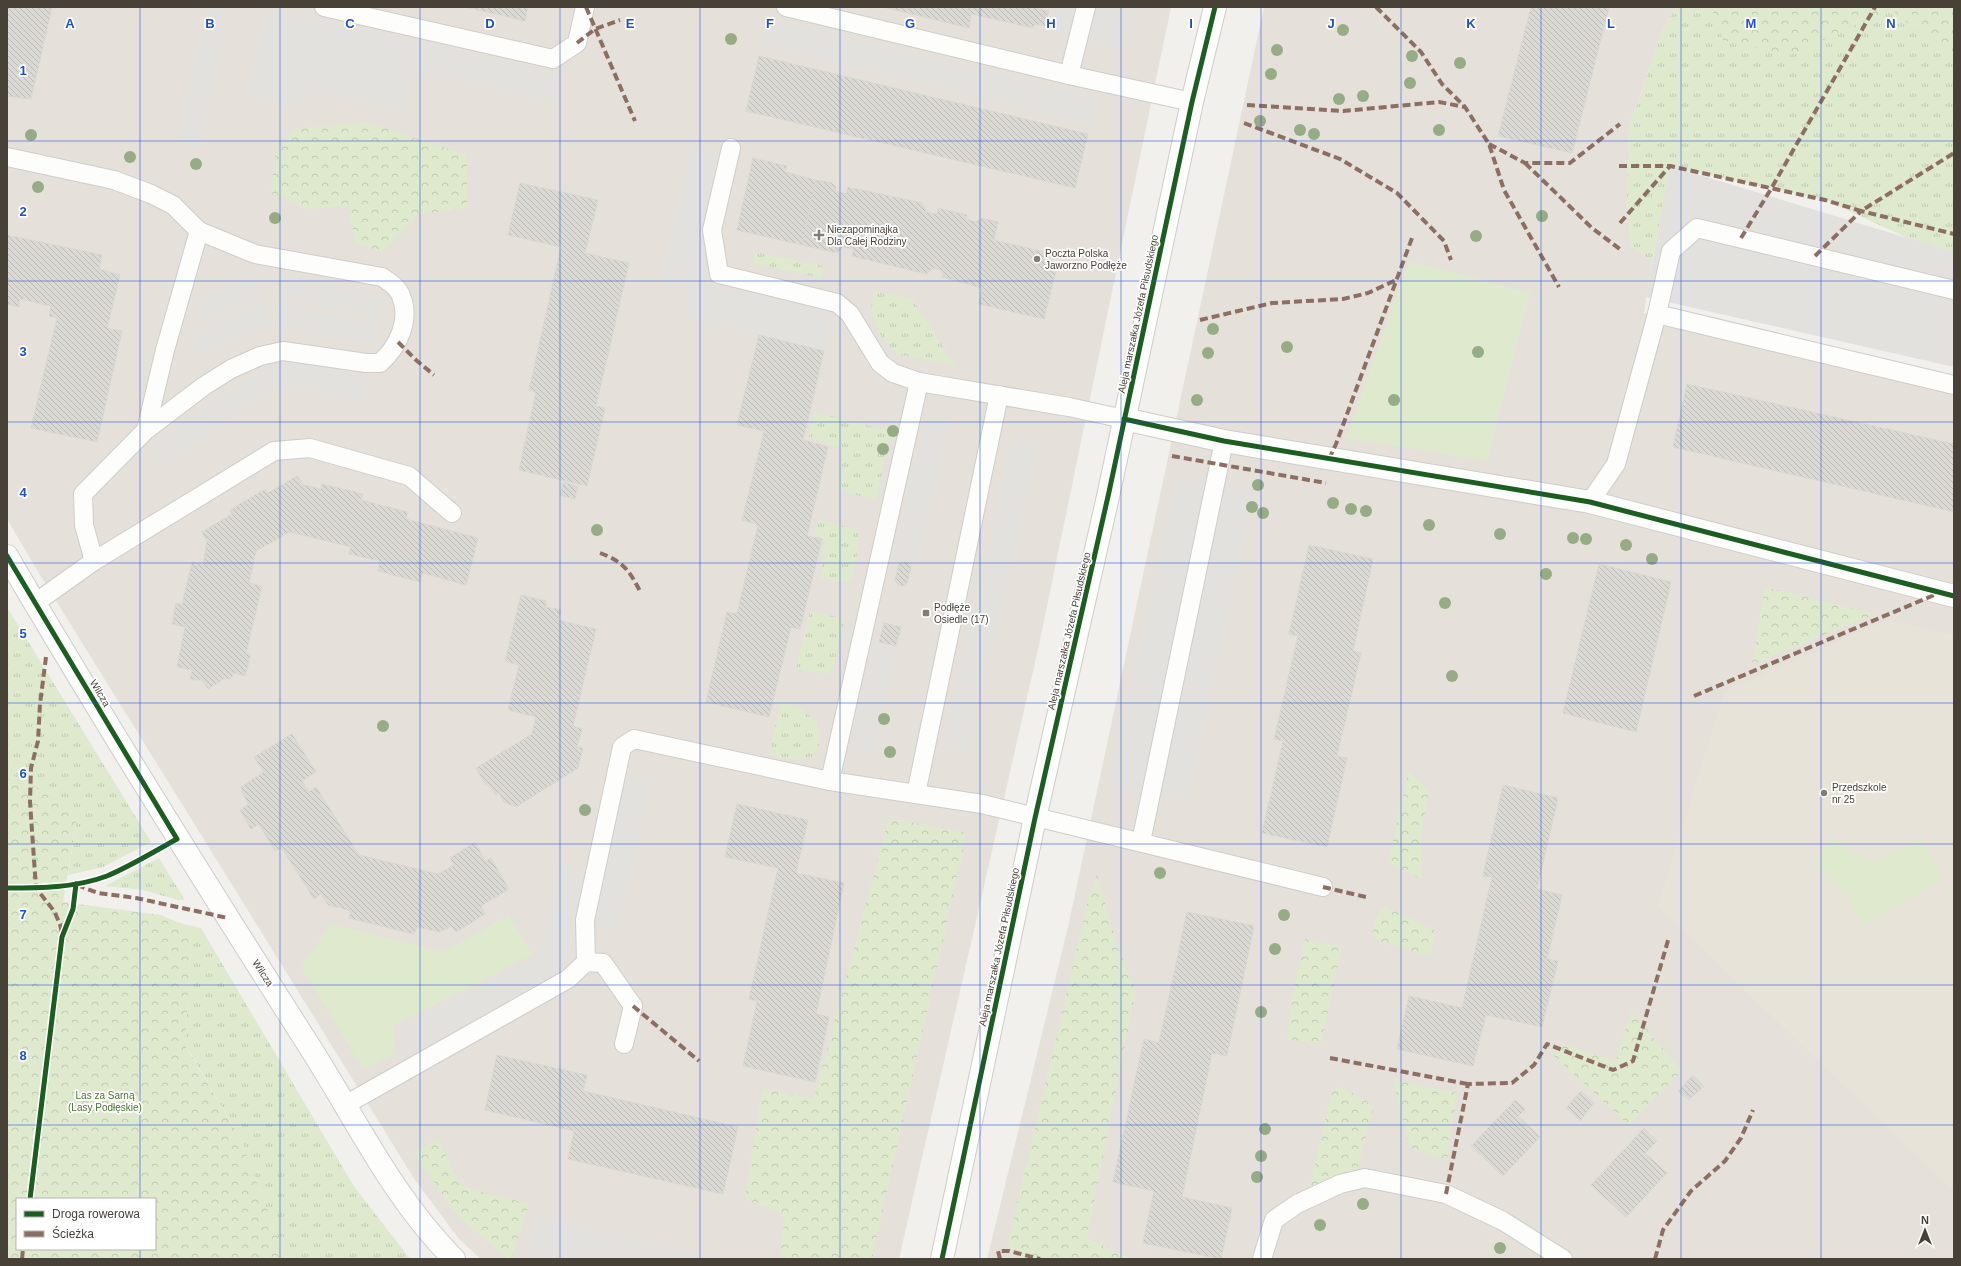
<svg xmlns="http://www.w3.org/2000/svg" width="1961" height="1266" font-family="Arial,sans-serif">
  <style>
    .residential { fill: #e5e1da }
    .education { fill: #e7e3d8 }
    .grass { fill: url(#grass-tufts) }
    .forest { fill: url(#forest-crowns); fill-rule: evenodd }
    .green { fill: #dee9ce }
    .parking { fill: #e3e1dd }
    .building { fill: url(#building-back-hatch); stroke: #d9d7d2 }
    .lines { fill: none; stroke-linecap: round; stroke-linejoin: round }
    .service-casing { stroke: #cfcdca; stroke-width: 20 }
    .minor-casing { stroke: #cfcdca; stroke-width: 24 }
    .tertiary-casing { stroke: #cfcdca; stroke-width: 24 }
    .service { stroke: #fdfdfc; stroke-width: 18 }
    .minor { stroke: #fdfdfc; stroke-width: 22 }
    .tertiary { stroke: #fdfdfc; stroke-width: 22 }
    .quiet { stroke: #8d6e63; stroke-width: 4; stroke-dasharray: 8 4; stroke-linecap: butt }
    .cycleway-casing { stroke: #fff; stroke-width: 8 }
    .cycleway { stroke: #1b5e20; stroke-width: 5 }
    .tree { fill: #95ac85 }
    .grid { fill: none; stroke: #1d4ed8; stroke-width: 1; stroke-opacity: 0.55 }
    .poi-dot { fill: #827e77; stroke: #fff; stroke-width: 1.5 }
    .labels { text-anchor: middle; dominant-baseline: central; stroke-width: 3.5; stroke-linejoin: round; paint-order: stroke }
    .poi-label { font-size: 10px; fill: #474138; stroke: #fff; text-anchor: start }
    .street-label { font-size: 10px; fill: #474138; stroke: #fff }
    .park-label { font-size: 10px; fill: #497430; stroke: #fff }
    .grid-label { font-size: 13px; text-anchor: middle; font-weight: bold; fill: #1d4ed8; stroke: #fff; stroke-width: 3.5; stroke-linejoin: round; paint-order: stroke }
  </style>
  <defs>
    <pattern id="grass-tufts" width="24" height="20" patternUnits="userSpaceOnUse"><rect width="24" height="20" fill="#dee9ce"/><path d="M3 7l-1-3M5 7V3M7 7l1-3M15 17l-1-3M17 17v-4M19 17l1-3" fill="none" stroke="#c0c9b2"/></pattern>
    <pattern id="forest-crowns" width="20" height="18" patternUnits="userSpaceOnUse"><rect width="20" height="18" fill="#dee9ce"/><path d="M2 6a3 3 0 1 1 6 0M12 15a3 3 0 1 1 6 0" fill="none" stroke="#c0c9b2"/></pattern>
    <pattern id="building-back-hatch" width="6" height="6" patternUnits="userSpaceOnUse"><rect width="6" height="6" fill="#dbd9d4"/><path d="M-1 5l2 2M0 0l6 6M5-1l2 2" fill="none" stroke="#bdbbb7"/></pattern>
  </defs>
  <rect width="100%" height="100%" fill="#f1f0ec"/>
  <g class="residential">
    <polygon points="7,7 1171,7 1039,645 899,1259 481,1259 459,1239 415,1180 35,567 7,519"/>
    <polygon points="1264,7 1676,7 1662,32 1629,127 1627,198 1631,245 1652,262 1644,313 1954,388 1954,1259 987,1259 1068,927"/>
  </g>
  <polygon class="education" points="1887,620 1954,635 1954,1192 1658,906 1725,691"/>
  <g class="grass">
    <polygon points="1676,7 1921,7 1954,49 1954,252 1912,240 1825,200 1671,167 1652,262 1631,246 1627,198 1629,127 1662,32"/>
    <polygon points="755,252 823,266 821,278 753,263"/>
    <polygon points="874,291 912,299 957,367 897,354 882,338 874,319 871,309"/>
    <polygon points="815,412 891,431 876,500 840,491 843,449 809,437"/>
    <polygon points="819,519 859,531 856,563 851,583 821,579 825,540 815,534"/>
    <polygon points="7,607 151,842 103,867 68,875 77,818 67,800 15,778 7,754"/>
    <polygon points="810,611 845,619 831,674 796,669"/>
    <polygon points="781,701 805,711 820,728 819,745 813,757 791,760 769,755"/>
    <polygon points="159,858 185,900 178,900 143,890 105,886"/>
    <polygon points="183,924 201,928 353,1185 410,1259 286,1259 240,1138 185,1044 191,936"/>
  </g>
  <g class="forest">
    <polygon points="1711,7 1954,7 1954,61 1891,9 1788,56 1723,40"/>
    <polygon points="366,122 467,155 467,208 419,214 382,252 356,243 348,206 308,209 271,193 275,156 294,129"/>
    <polygon points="1765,587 1875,614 1752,664"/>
    <path d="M7,754L15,778L67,800L77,818L63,902L160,915L183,924L191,936L185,1045L240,1138L286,1259H7ZM17,1199H155V1249H17Z"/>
    <polygon points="1409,771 1429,791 1421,834 1422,879 1388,863"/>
    <polygon points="889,818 967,833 872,1259 787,1259 780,1253 785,1215 745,1199 762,1089 814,1098"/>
    <polygon points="1097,873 1117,946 1136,990 1087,1238 1132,1259 1020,1259 1008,1243 1088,901"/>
    <polygon points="1384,906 1435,930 1431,956 1380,942 1372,934 1378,914"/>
    <polygon points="1305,939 1342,947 1321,1044 1287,1039 1291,1003"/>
    <polygon points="1631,1011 1682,1071 1629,1125 1553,1055 1563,1044 1616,1062"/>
    <polygon points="1393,1080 1457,1093 1447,1160 1410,1148"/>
    <polygon points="1340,1086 1374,1106 1357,1170 1310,1187 1331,1094"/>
    <polygon points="438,1139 461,1186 529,1204 511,1259 508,1259 458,1217 414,1153"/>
  </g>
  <g class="green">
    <polygon points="1409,261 1530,293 1487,461 1346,438"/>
    <polygon points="1833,839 1872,863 1921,839 1943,879 1864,926 1844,893 1815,864"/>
    <polygon points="509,915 532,955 393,1026 396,1053 363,1069 301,967 331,924 443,952"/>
  </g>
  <g class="parking">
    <polygon points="206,7 229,7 199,149 177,144"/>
    <polygon points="1051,7 1132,7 1122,49 1045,31"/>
    <polygon points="266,8 561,73 556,103 410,71 402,111 314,92 294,108 248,95"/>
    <polygon points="768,20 1097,97 1091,124 762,45"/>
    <polygon points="691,147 721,155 702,233 707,282 830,312 824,351 684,317 689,290 661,282"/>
    <polygon points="1670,166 1954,252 1954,367 1646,297"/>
    <polygon points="282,272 382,294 377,318 277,297"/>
    <polygon points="253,277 262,299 201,322 193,300"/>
    <polygon points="278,302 377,323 372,346 273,326 200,354 191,331 263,303 273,325"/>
    <polygon points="290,360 366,376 361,403 285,387 275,389 162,466 149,445 265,366"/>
    <polygon points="925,416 949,421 917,561 893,556"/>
    <polygon points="1013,435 1038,440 968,753 942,747"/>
    <polygon points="1177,474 1253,491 1187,799 1111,783"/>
    <polygon points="874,640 896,646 874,755 849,749"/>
    <polygon points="627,774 651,780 617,928 593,923"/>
    <polygon points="560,863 585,874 563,971 402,1058 399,1028 539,954"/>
    <polygon points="539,1216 725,1259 526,1259"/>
  </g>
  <g class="building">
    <polygon points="7,7 52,7 31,99 7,96"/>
    <polygon points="466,7 528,7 525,21"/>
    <polygon points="883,7 1039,7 1038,9 1049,11 1045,26 1035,24 1033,28 971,14 969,28"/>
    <polygon points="1531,7 1609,7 1572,153 1498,136"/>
    <polygon points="759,56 1088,134 1075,188 746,111"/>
    <polygon points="753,158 787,166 785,172 816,180 802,245 737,230"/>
    <polygon points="816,180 832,183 836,187 835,191 846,194 848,187 922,203 926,209 925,212 937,214 938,208 967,215 966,219 976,222 981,218 998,222 994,240 1045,252 1043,259 1058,263 1044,319 979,304 982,288 942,277 943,271 933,268 927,274 852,256 854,249 843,247 837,253 802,245"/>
    <polygon points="520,183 598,200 585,253 629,263 596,406 605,408 587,486 519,470 536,392 529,390 561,247 508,235"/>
    <polygon points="7,235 102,255 99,269 120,275 107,328 122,331 97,442 31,428 57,318 49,316 51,306 20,299 19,307 7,304"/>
    <polygon points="759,335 824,351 803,440 828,447 807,536 822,539 800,629 791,627 769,717 706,702 727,612 737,614 758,525 742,520 764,431 737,425"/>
    <polygon points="1687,384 1954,444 1954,512 1673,447"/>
    <polygon points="297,476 304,485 321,489 322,484 363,494 361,500 408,512 406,519 478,538 466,585 423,573 420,582 378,571 380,561 349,554 351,547 290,532 256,551 249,583 262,586 246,654 251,654 245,676 234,673 231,679 224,679 208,689 202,680 190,680 192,670 177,667 185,627 172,624 176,603 182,605 192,562 203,565 207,542 202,532 232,514 230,510 265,489 268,493"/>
    <polygon points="563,482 578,487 575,499 560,495"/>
    <polygon points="1309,545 1373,559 1353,651 1361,653 1337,756 1347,758 1327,847 1262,833 1283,741 1274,739 1298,636 1289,634"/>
    <polygon points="903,562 908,563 911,567 907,583 903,586 898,585 895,580 899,564"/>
    <polygon points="1599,564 1671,582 1636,732 1563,713"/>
    <polygon points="521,595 546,601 546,607 561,610 558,620 596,629 573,726 582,729 577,747 583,748 578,768 516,807 504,802 499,793 496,795 488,783 486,785 476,768 532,734 536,717 508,710 519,665 505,661"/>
    <polygon points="884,623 901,627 896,646 879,642"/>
    <polygon points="292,734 316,772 302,781 309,792 316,787 359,855 438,874 454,865 450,858 475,842 485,861 491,858 509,889 481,906 485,914 456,932 451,926 440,932 417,927 414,934 349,918 351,911 328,905 321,894 314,899 282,848 275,851 259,824 251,829 240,810 249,804 242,793 241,787 264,772 254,757"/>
    <polygon points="1503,785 1558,798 1537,889 1562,895 1547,959 1558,961 1542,1027 1486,1015 1473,1066 1397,1049 1409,996 1462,1008 1492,877 1483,876"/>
    <polygon points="737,804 808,820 796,873 844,883 816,1014 829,1017 815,1082 743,1066 757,1001 749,999 778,868 725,857"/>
    <polygon points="1187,912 1254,926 1227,1056 1212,1053 1182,1197 1232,1208 1221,1259 1143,1243 1154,1191 1113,1182 1144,1039 1159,1043"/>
    <polygon points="497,1055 587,1075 583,1091 738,1127 723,1194 568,1159 574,1131 485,1110"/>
    <polygon points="1693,1075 1704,1086 1689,1100 1678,1091"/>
    <polygon points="1581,1091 1594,1103 1580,1121 1566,1108"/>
    <polygon points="1515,1100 1525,1109 1518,1116 1540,1137 1503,1176 1471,1146"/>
    <polygon points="1644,1128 1657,1141 1645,1153 1667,1173 1626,1217 1591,1185"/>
  </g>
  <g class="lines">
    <g class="service-casing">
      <g id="service">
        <polyline points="324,7 553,59 577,43 585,7"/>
        <polyline points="786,7 1069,75 1192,102"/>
        <polyline points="1069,75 1086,7"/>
        <polyline points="731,148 712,230 719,274 837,303 850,314 880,363 893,373 919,382 1069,407 1124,419"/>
        <path d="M7,157L114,180L151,194L173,205L199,231L255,254L382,277C389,282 398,287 401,296C411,320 398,347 380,363H366L283,351L260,356L231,369L204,386L146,430L83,494L84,525L94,561"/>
        <polyline points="1657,314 1954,385"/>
        <polyline points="919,382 830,781 982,804 1323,887"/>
        <polyline points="146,430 165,350 199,231"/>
        <polyline points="1590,502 1616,464 1657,314 1671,251 1697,228 1954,290"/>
        <polyline points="35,603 94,561 274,451 310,448 409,476 452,513"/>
        <polyline points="916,794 999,395"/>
        <polyline points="1141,842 1224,441"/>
        <polyline points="586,962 603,963 633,1006 624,1044"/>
        <polyline points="345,1105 568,979 586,962 585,920 622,747 634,739 830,781"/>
        <polyline points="1262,1259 1274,1220 1297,1204 1340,1184 1365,1178 1446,1194 1503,1221 1563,1259"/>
      </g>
    </g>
    <g class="minor-casing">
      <g id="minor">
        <polyline points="1124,419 1224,441 1590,502 1954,596"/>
        <path d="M7,556C103,720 204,881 306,1041C354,1115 391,1196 454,1259"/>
      </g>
    </g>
    <g class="tertiary-casing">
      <polyline id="tertiary" points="942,1259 1035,818 1109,492 1192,102 1215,7"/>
    </g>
    <use href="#service" class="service"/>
    <use href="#minor" class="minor"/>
    <use href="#tertiary" class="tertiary"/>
    <g class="quiet">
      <polyline points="586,7 635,121"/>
      <polyline points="1376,7 1421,52 1442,84 1465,107 1489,144 1504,190 1559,287"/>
      <polyline points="577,43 595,29 620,20"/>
      <polyline points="1247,105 1343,111 1439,102 1465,107"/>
      <polyline points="1244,123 1340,159 1397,193 1444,241 1451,260"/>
      <polyline points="1489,144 1525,163 1570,163 1620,124"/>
      <polyline points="1525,163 1592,228 1621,250"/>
      <polyline points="1619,166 1670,166 1825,200 1861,211 1954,153"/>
      <polyline points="1620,223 1670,166"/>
      <polyline points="1741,238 1771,189 1875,7"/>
      <polyline points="1815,256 1861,211 1954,234"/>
      <polyline points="1200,320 1272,303 1343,299 1368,293 1396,280"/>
      <polyline points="398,342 416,360 434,375"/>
      <polyline points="1172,456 1326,483"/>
      <polyline points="1329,459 1336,444 1412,238"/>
      <path d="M600,553C624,562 629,570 641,593"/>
      <polyline points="46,657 40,704 38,741 31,768 30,802 36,888 54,911 60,924 62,933"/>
      <polyline points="1694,696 1939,593"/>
      <polyline points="77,885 98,893 136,898 228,918"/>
      <polyline points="1323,887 1366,897"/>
      <polyline points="633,1006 699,1061"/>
      <polyline points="1330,1058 1468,1084"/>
      <polyline points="1446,1194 1468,1084 1512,1083 1534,1065 1547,1044 1613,1070 1633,1061 1669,937"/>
      <polyline points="22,1259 23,1249"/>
      <polyline points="1000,1259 998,1251 1009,1251 1040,1259"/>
      <polyline points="1655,1259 1663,1230 1691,1191 1725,1161 1741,1138 1753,1110"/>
    </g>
    <g class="cycleway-casing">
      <g id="cycleway">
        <polyline points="1124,419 1224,441 1590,502 1954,596"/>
        <path d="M7,556L177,839C155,851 131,866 107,876C75,888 40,888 7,888"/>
        <polyline points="30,1199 62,937 73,909 76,884"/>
        <polyline points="942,1259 1035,818 1109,492 1192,102 1215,7"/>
      </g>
    </g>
    <use href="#cycleway" class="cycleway"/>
  </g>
  <g class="tree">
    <circle cx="1343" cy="30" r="6"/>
    <circle cx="731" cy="39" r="6"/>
    <circle cx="1277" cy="50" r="6"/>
    <circle cx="1412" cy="56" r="6"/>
    <circle cx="1460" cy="63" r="6"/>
    <circle cx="1271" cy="74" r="6"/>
    <circle cx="1410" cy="83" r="6"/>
    <circle cx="1363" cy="96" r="6"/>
    <circle cx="1339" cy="99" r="6"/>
    <circle cx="1260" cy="121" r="6"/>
    <circle cx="1300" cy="130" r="6"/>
    <circle cx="1439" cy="130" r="6"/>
    <circle cx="1314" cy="134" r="6"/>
    <circle cx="31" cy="135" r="6"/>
    <circle cx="130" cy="157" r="6"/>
    <circle cx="196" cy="164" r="6"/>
    <circle cx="38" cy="187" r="6"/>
    <circle cx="1542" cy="216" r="6"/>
    <circle cx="275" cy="218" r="6"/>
    <circle cx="1476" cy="236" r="6"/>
    <circle cx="1213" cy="329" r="6"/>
    <circle cx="1287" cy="347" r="6"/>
    <circle cx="1478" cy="352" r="6"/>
    <circle cx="1208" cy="353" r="6"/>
    <circle cx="1197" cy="400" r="6"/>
    <circle cx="1394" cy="400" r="6"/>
    <circle cx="893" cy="431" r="6"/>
    <circle cx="883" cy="449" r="6"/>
    <circle cx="1258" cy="485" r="6"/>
    <circle cx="1333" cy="503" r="6"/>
    <circle cx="1252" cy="507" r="6"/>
    <circle cx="1351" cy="509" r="6"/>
    <circle cx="1366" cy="511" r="6"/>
    <circle cx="1263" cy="513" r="6"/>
    <circle cx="1429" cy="525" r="6"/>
    <circle cx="597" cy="530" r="6"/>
    <circle cx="1500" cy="534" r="6"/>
    <circle cx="1573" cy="538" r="6"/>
    <circle cx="1586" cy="539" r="6"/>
    <circle cx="1626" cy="545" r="6"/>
    <circle cx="1652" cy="559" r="6"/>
    <circle cx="1546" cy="574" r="6"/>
    <circle cx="1445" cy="603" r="6"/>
    <circle cx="1452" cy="676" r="6"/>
    <circle cx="884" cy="719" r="6"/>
    <circle cx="383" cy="726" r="6"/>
    <circle cx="890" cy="752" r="6"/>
    <circle cx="585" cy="810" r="6"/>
    <circle cx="1160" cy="873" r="6"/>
    <circle cx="1284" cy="915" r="6"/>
    <circle cx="1275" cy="949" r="6"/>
    <circle cx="1261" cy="1012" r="6"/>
    <circle cx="1265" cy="1129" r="6"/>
    <circle cx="1261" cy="1156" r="6"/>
    <circle cx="1257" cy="1177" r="6"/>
    <circle cx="1363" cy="1204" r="6"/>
    <circle cx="1320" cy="1225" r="6"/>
    <circle cx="1500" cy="1248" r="6"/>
  </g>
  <path class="grid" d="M140,7V1199M280,7V1259M420,7V1259M560,7V1259M700,7V1259M840,7V1259M980,7V1259M1121,7V1259M1261,7V1259M1401,7V1259M1541,7V1259M1681,7V1259M1821,7V1259M7,141H1954M7,281H1954M7,422H1954M7,563H1954M7,703H1954M7,844H1954M7,985H1954M7,1125H1954M140,1249V1259"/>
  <g class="poi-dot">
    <path d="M817 229h4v4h4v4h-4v4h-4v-4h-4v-4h4z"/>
    <circle cx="1037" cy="259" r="4"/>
    <rect x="922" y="609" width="8" height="8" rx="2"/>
    <circle cx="1824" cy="793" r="4"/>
  </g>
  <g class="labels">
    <g class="poi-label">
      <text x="827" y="229">Niezapominajka<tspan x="827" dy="12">Dla Całej Rodziny</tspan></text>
      <text x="1045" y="253">Poczta Polska<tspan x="1045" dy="12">Jaworzno Podłęże</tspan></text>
      <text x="934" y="607">Podłęże<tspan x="934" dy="12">Osiedle (17)</tspan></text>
      <text x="1832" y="787">Przedszkole<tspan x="1832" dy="12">nr 25</tspan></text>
    </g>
    <g class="street-label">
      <text transform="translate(1138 314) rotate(-78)">Aleja marszałka Józefa Piłsudskiego</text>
      <text transform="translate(1069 631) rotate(-77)">Aleja marszałka Józefa Piłsudskiego</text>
      <text transform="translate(100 693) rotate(59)">Wilcza</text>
      <text transform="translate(999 947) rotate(-78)">Aleja marszałka Józefa Piłsudskiego</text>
      <text transform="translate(263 973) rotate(57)">Wilcza</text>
    </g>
    <g class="park-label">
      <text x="105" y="1095">Las za Sarną<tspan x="105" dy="12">(Lasy Podłęskie)</tspan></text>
    </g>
  </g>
  <g class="grid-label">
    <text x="70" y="28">A</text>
    <text x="210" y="28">B</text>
    <text x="350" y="28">C</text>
    <text x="490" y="28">D</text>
    <text x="630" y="28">E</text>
    <text x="770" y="28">F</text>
    <text x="910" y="28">G</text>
    <text x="1051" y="28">H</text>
    <text x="1191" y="28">I</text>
    <text x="1331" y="28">J</text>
    <text x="1471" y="28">K</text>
    <text x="1611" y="28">L</text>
    <text x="1751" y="28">M</text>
    <text x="1891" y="28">N</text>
    <text x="23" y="75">1</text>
    <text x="23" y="216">2</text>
    <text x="23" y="356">3</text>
    <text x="23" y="497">4</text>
    <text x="23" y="638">5</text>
    <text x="23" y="778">6</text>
    <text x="23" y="919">7</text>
    <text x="23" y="1060">8</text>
  </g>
  <rect width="1961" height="1266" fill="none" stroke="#474138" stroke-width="16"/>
  <rect x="16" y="1198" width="140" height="52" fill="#ffffff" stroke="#b5b3af"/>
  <rect x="24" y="1211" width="20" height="6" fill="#1b5e20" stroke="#b5b3af"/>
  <text x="52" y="1218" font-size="12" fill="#474138">Droga rowerowa</text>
  <rect x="24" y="1231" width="20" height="6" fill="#8d6e63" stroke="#b5b3af"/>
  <text x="52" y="1238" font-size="12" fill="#474138">Ścieżka</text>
  <g transform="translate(1925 1230)" stroke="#ffffff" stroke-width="3" paint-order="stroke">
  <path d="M0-3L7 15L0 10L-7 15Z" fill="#474138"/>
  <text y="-6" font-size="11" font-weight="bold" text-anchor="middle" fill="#474138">N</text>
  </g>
</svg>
